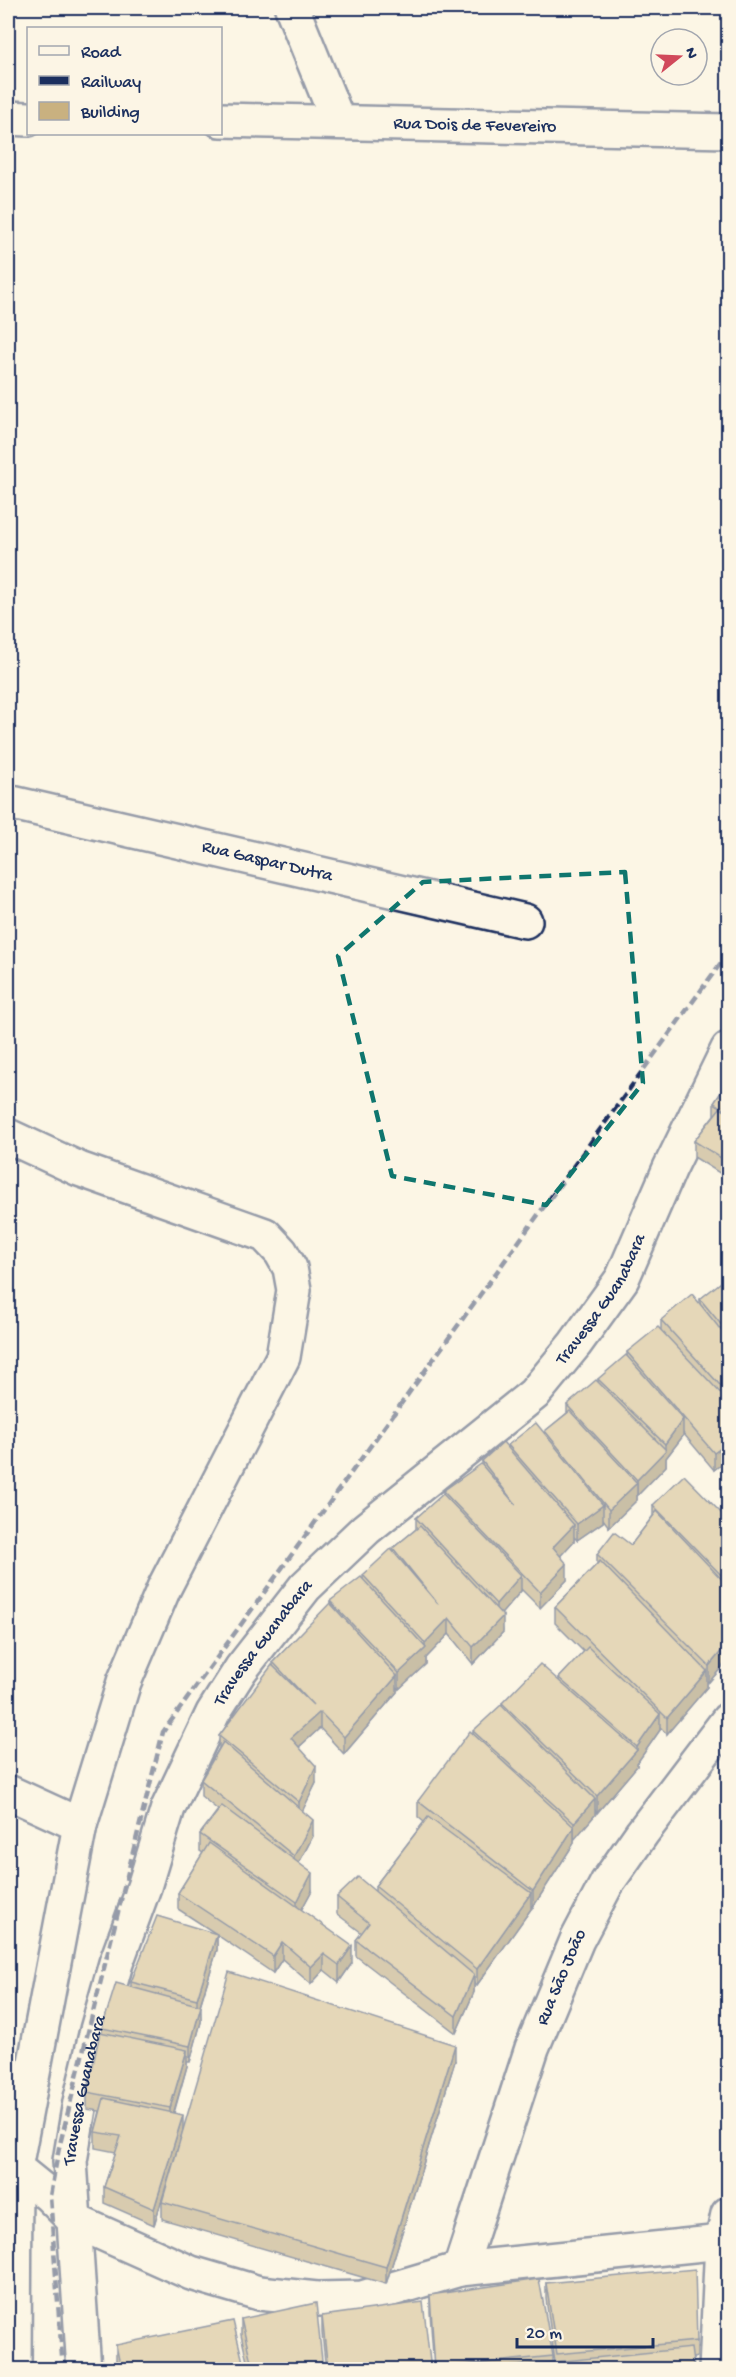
<svg xmlns="http://www.w3.org/2000/svg" width="736" height="2377" font-family="'Gochi Hand',sans-serif">
  <style>
    .lines { fill: none; stroke-linecap: round; stroke-linejoin: round }
    .minor-casing { stroke: #1b2f5e; stroke-width: 38 }
    .minor { stroke: #fcf5e5; stroke-width: 33 }
    .rail { stroke: #1b2f5e; stroke-width: 4.5; stroke-dasharray: 9 4.5; stroke-linecap: butt }
    .wall { fill: #ad986e; stroke: #1b2f5e; stroke-width: 1.5 }
    .shaded-wall { fill: #8d7c5a; stroke: #1b2f5e; stroke-width: 1.5 }
    .building { fill: #c9b180; stroke: #1b2f5e; stroke-width: 1.5 }
    .marked { fill: none; stroke: #0f766e; stroke-width: 4.5; stroke-dasharray: 12 8; stroke-linejoin: round }
    .labels { text-anchor: middle; dominant-baseline: central; stroke-width: 6; stroke-linejoin: round; paint-order: stroke }
    .street-label { font-size: 18px; fill: #1b2f5e; stroke: #fcf5e5 }
  </style>
  <rect width="100%" height="100%" fill="#fcf5e5"/>
  <filter id="ink" filterUnits="userSpaceOnUse"><feTurbulence type="fractalNoise" baseFrequency=".0167" numOctaves="2"/><feDisplacementMap in="SourceGraphic" scale="12" xChannelSelector="R" yChannelSelector="G"/><feConvolveMatrix kernelMatrix="1 2 1 2 8 2 1 2 1" color-interpolation-filters="sRGB"/></filter>
  <g filter="url(#ink)">
    <g class="lines">
      <g class="minor-casing">
        <g id="minor">
          <polyline points="292,8 338,121"/>
          <polyline points="8,118 28,119"/>
          <path id="s1" d="M220,120L728,131"/>
          <path id="s2" d="M8,802L525,921"/>
          <polyline points="8,1136 79,1169 265,1235 281,1252 290,1268 294,1290 283,1357 164,1588 124,1682 80,1825 15,2168 14,2370"/>
          <polyline points="8,1792 80,1825"/>
          <polyline points="8,2162 50,2196 75,2221 191,2273 259,2293 317,2299 362,2298 460,2269 722,2242"/>
          <path id="s3" d="M460,2269L532,2048L577,1940L607,1883L642,1833L728,1720"/>
          <path id="s4" d="M84,2370L70,2161L80,2102L97,2030L116,1963L144,1887L168,1808L213,1713L241,1669L305,1587L366,1529L534,1394L575,1344L622,1279L670,1168L728,1049"/>
          <polyline points="716,2370 722,2242 728,2214"/>
        </g>
      </g>
      <use href="#minor" class="minor"/>
      <polyline class="rail" points="63,2370 50,2196 59,2148 163,1732 728,953"/>
    </g>
    <g class="wall">
      <polygon points="729,1080 729,1179 694,1157 694,1141 714,1115 714,1103"/>
      <polygon points="729,1273 729,1458 714,1470 683,1433 683,1436 666,1458 666,1466 637,1496 637,1500 609,1527 603,1519 603,1522 577,1540 574,1537 574,1541 560,1556 567,1580 540,1608 521,1589 521,1591 501,1614 503,1632 473,1664 449,1634 426,1658 426,1664 399,1689 397,1687 397,1692 344,1754 320,1728 299,1747 316,1783 302,1811 313,1836 299,1863 312,1890 301,1910 352,1963 339,1982 324,1970 311,1984 282,1959 273,1973 217,1935 217,1950 200,2006 201,2022 190,2062 187,2062 187,2066 174,2113 183,2131 455,2061 386,2284 162,2219 162,2202 178,2146 154,2225 104,2203 104,2187 116,2152 95,2148 95,2132 100,2111 87,2109 87,2092 102,2032 102,2028 131,1987 131,1982 215,1933 178,1909 178,1893 203,1853 200,1851 200,1834 218,1810 201,1796 201,1780 219,1748 219,1736 273,1666 273,1662 330,1604 330,1601 363,1580 363,1575 393,1552 393,1548 416,1529 416,1518 443,1495 443,1491 482,1465 482,1461 508,1449 508,1445 545,1434 545,1431 567,1413 567,1405 598,1382 598,1379 627,1356 627,1352 661,1329 661,1320 700,1304 700,1299 726,1279 726,1275"/>
      <polygon points="653,1505 729,1521 729,1659 709,1682 707,1681 707,1687 667,1734 660,1727 660,1730 637,1763 637,1766 597,1813 595,1810 595,1815 574,1839 574,1843 533,1907 531,1905 531,1909 477,1985 474,1983 474,1992 456,2033 356,1956 356,1940 362,1933 337,1914 337,1897 375,1892 375,1886 424,1822 418,1817 418,1801 473,1735 473,1731 502,1706 502,1703 559,1681 559,1678 584,1652 555,1623 555,1607 597,1564 597,1554 631,1545 653,1516"/>
      <polygon points="546,2283 697,2341 697,2357 693,2358 694,2370 434,2370 430,2312 430,2295 553,2356 553,2362 555,2362 546,2299"/>
      <polygon points="322,2316 431,2370 326,2370 322,2333"/>
      <polygon points="241,2319 323,2370 249,2370 241,2335"/>
      <polygon points="116,2345 245,2370 118,2370 116,2361"/>
    </g>
    <g class="shaded-wall">
      <polygon points="683,1419 683,1436 666,1458 666,1466 637,1496 637,1480 665,1451 665,1444"/>
      <polygon points="729,1442 729,1458 714,1470 714,1453"/>
      <polygon points="637,1483 637,1500 609,1527 609,1510"/>
      <polygon points="603,1505 603,1522 577,1540 577,1524"/>
      <polygon points="574,1525 574,1541 553,1564 553,1547"/>
      <polygon points="567,1564 567,1580 540,1608 540,1592"/>
      <polygon points="521,1575 521,1591 496,1620 496,1604"/>
      <polygon points="503,1616 503,1632 473,1664 473,1647"/>
      <polygon points="449,1618 449,1634 426,1658 426,1664 399,1689 399,1673 425,1649 425,1643"/>
      <polygon points="729,1642 729,1659 709,1682 709,1666"/>
      <polygon points="707,1671 707,1687 667,1734 667,1718"/>
      <polygon points="397,1676 397,1692 344,1754 344,1737"/>
      <polygon points="320,1712 320,1728 291,1754 291,1738"/>
      <polygon points="660,1714 660,1730 637,1763 637,1766 597,1813 597,1796 637,1750 637,1747"/>
      <polygon points="316,1766 316,1783 299,1818 299,1802"/>
      <polygon points="595,1799 595,1815 574,1840 574,1823"/>
      <polygon points="313,1820 313,1836 294,1872 294,1856"/>
      <polygon points="574,1827 574,1843 533,1907 533,1891"/>
      <polygon points="312,1873 312,1890 297,1918 297,1902"/>
      <polygon points="531,1893 531,1909 477,1985 477,1969"/>
      <polygon points="217,1934 217,1950 197,2015 197,1999"/>
      <polygon points="282,1942 282,1959 273,1973 273,1956"/>
      <polygon points="352,1946 352,1963 339,1982 339,1965"/>
      <polygon points="324,1954 324,1970 311,1984 311,1967"/>
      <polygon points="474,1975 474,1992 456,2033 456,2016"/>
      <polygon points="201,2006 201,2022 190,2062 190,2046"/>
      <polygon points="455,2045 455,2061 386,2284 386,2267"/>
      <polygon points="187,2050 187,2066 170,2125 170,2108"/>
      <polygon points="183,2115 183,2131 154,2225 154,2209"/>
    </g>
    <g class="building">
      <polygon points="729,1080 729,1112 714,1103"/>
      <polygon points="720,1108 729,1113 729,1163 694,1141"/>
      <polygon points="725,1279 729,1283 729,1334 700,1299"/>
      <polygon points="692,1294 729,1340 729,1395 661,1320"/>
      <polygon points="658,1327 729,1402 729,1442 714,1453 627,1352"/>
      <polygon points="626,1355 683,1419 665,1444 598,1379"/>
      <polygon points="596,1380 666,1450 637,1480 567,1405"/>
      <polygon points="570,1411 637,1483 609,1510 545,1431"/>
      <polygon points="536,1423 603,1505 577,1524 508,1445"/>
      <polygon points="503,1442 574,1525 553,1547 567,1564 540,1592 443,1491 481,1464 516,1505 482,1461"/>
      <polygon points="684,1475 729,1521 729,1583 653,1505"/>
      <polygon points="443,1494 521,1575 496,1604 416,1518"/>
      <polygon points="657,1511 729,1587 729,1642 709,1666 597,1554 614,1532 631,1545"/>
      <polygon points="420,1526 503,1616 473,1647 449,1618 425,1643 363,1575 391,1549 438,1604 393,1548"/>
      <polygon points="600,1561 707,1671 667,1718 555,1607"/>
      <polygon points="361,1577 426,1648 399,1673 330,1601"/>
      <polygon points="330,1603 397,1676 344,1737 320,1712 291,1738 316,1766 299,1802 219,1736 272,1665 313,1705 273,1662"/>
      <polygon points="588,1647 660,1714 637,1747 559,1678"/>
      <polygon points="540,1664 637,1750 597,1796 502,1703"/>
      <polygon points="501,1705 595,1799 574,1823 473,1731"/>
      <polygon points="470,1731 574,1827 533,1891 418,1801"/>
      <polygon points="223,1742 313,1820 294,1856 201,1780"/>
      <polygon points="222,1806 312,1873 297,1902 200,1834"/>
      <polygon points="428,1817 531,1893 477,1969 375,1886"/>
      <polygon points="209,1843 352,1946 339,1965 324,1954 311,1967 282,1942 273,1956 178,1893"/>
      <polygon points="358,1877 474,1975 456,2016 356,1940 369,1923 337,1897"/>
      <polygon points="157,1916 217,1934 197,1999 131,1982"/>
      <polygon points="229,1972 455,2045 386,2267 162,2202"/>
      <polygon points="116,1983 201,2006 190,2046 102,2028"/>
      <polygon points="100,2032 187,2050 170,2108 87,2092"/>
      <polygon points="104,2098 183,2115 154,2209 104,2187 121,2136 95,2132"/>
      <polygon points="695,2269 697,2341 557,2354 546,2283"/>
      <polygon points="539,2279 553,2356 435,2368 430,2295"/>
      <polygon points="423,2302 431,2370 328,2370 322,2316"/>
      <polygon points="316,2303 323,2370 253,2370 241,2319"/>
      <polygon points="233,2321 245,2370 121,2370 116,2345"/>
      <polygon points="691,2348 694,2370 477,2370"/>
    </g>
  </g>
  <path d="M0 0H736V2377H0ZM625,872L643,1083L546,1205L392,1176L338,956L423,882Z" fill="#fcf5e5" fill-opacity=".55" fill-rule="evenodd"/>
  <path class="marked" d="M625,872L643,1083L546,1205L392,1176L338,956L423,882Z"/>
  <g class="labels">
    <g class="street-label">
      <text stroke="none"><textPath href="#s1" startOffset="255">Rua Dois de Fevereiro</textPath></text>
      <text stroke="none"><textPath href="#s2" startOffset="266">Rua Gaspar Dutra</textPath></text>
      <text stroke="none"><textPath href="#s4" startOffset="1254">Travessa Guanabara</textPath></text>
      <text stroke="none"><textPath href="#s4" startOffset="768">Travessa Guanabara</textPath></text>
      <text stroke="none"><textPath href="#s3" startOffset="309">Rua São João</textPath></text>
      <text stroke="none"><textPath href="#s4" startOffset="282">Travessa Guanabara</textPath></text>
    </g>
  </g>
  <rect width="736" height="2377" fill="none" stroke="#fcf5e5" stroke-width="30"/>
  <rect x="15" y="15" width="706" height="2347" fill="none" stroke="#1b2f5e" stroke-width="2" filter="url(#ink)"/>
  <rect x="27" y="27" width="195" height="108" fill="#fcf5e5" stroke="#a2a6af" stroke-width="1.5"/>
  <rect x="39" y="46" width="30" height="9" fill="#fcf5e5" stroke="#a2a6af" stroke-width="1.5"/>
  <text x="81" y="57" font-size="18" fill="#1b2f5e">Road</text>
  <rect x="39" y="76" width="30" height="9" fill="#1b2f5e" stroke="#a2a6af" stroke-width="1.5"/>
  <text x="81" y="87" font-size="18" fill="#1b2f5e">Railway</text>
  <rect x="39" y="102" width="30" height="18" fill="#c9b180" stroke="#a2a6af" stroke-width="1.5"/>
  <text x="81" y="117" font-size="18" fill="#1b2f5e">Building</text>
  <g transform="translate(679 57) rotate(72)"><circle r="28" fill="#fcf5e5" stroke="#a2a6af" stroke-width="1.5"/>
  <path d="M0-4.5L10 22L0 15L-10 22Z" fill="#d1495b"/>
  <text y="-9" font-size="16" font-weight="bold" text-anchor="middle" fill="#1b2f5e">N</text>
  </g>
  <path d="M517 2338v9h136v-9" fill="none" stroke="#1b2f5e" stroke-width="3"/>
  <text x="526" y="2338" font-size="18" fill="#1b2f5e" stroke="#fcf5e5" stroke-width="4.5" paint-order="stroke">20 m</text>
</svg>
